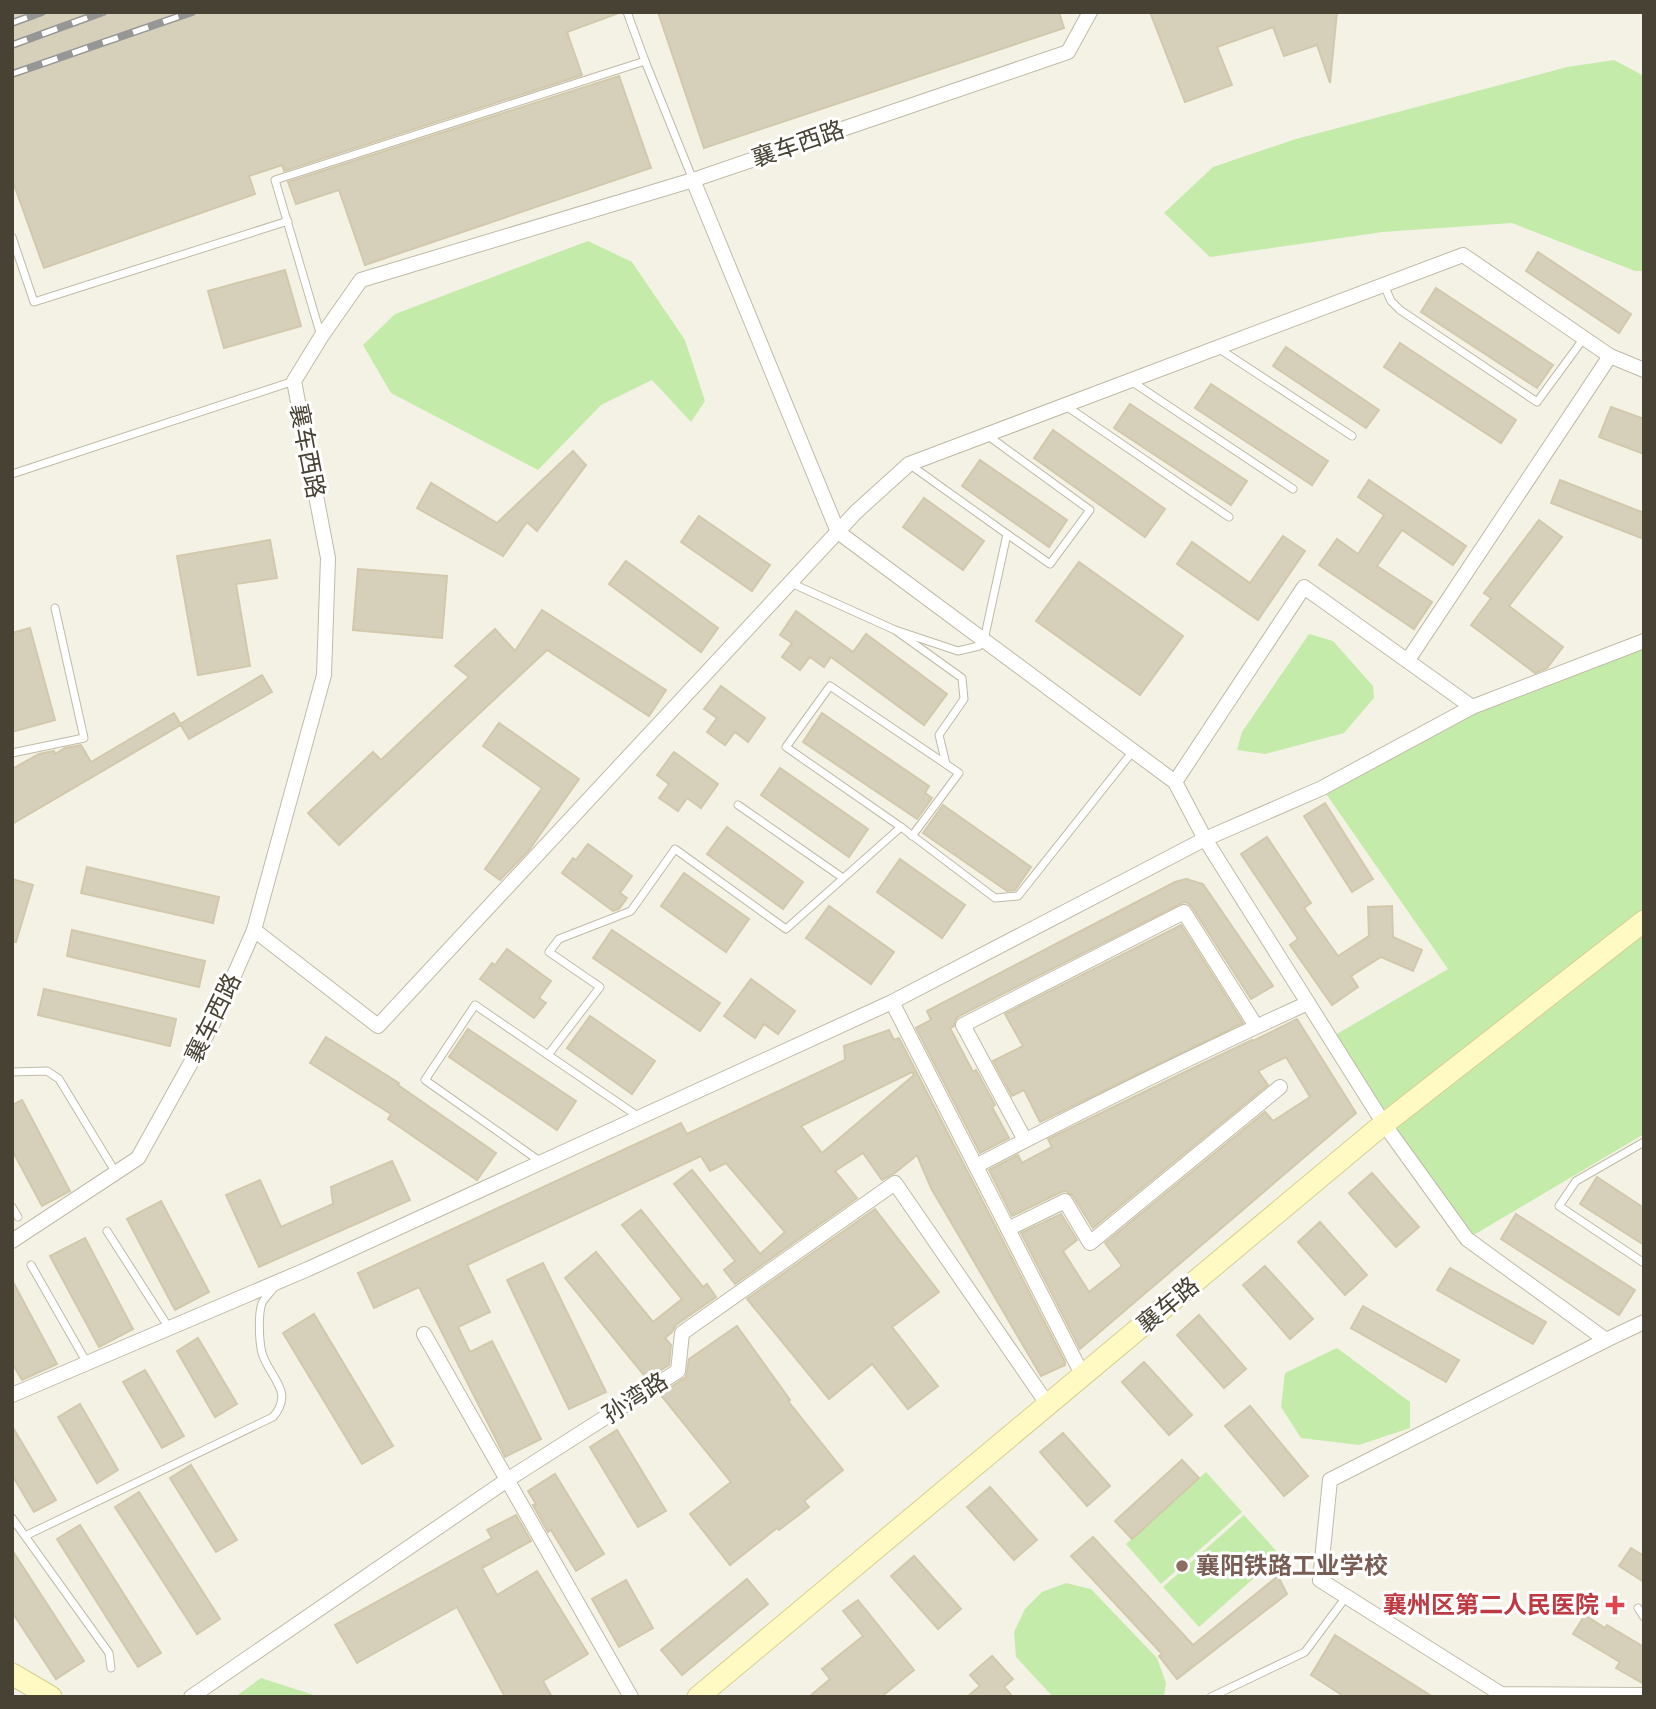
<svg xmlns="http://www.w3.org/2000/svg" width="1656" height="1709" font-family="'Nunito Sans','Noto Sans SC',sans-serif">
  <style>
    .green { fill: #c5ebab }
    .building { fill: #d6cfba; stroke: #d2c9ac; stroke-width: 2; fill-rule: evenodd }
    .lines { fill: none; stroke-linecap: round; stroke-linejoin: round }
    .lane-casing { stroke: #c0bba7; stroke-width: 9 }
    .street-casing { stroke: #c0bba7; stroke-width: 16 }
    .secondary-casing { stroke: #d7cf91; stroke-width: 23 }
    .lane { stroke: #fff; stroke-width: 7 }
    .street { stroke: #fff; stroke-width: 14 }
    .secondary { stroke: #fffac4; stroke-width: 21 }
    .rail-casing { stroke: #969696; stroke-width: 8 }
    .rail { stroke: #fff; stroke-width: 5; stroke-dasharray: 16; stroke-linecap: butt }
    .education-dot { fill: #8d6e63; stroke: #fff; stroke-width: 2.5 }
    .health-dot { fill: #e0444e; stroke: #fff; stroke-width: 2.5 }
    .labels { text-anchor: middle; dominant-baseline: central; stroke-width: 6; stroke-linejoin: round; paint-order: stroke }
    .street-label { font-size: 24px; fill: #474234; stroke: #fff }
    .education-label { font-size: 24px; font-weight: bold; fill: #785e54; stroke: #fff; text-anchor: start }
    .health-label { font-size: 24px; font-weight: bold; fill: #be3a42; stroke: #fff; text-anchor: end }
  </style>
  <rect width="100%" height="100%" fill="#f4f2e5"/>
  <g class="green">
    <polygon points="1614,60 1644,76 1644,271 1635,271 1512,223 1383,232 1210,257 1164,213 1213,167 1296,139 1567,67"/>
    <polygon points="588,241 632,262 685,340 705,401 691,422 652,380 601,405 538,470 391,393 363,345 395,314"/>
    <polygon points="1309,634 1333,641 1373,686 1374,698 1344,733 1265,754 1237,750 1242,732"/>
    <polygon points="1644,641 1644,1134 1467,1239 1330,1038 1448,969 1322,788 1472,707"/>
    <polygon points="1337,1348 1410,1402 1410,1428 1359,1445 1301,1438 1281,1407 1285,1373"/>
    <polygon points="1206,1472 1242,1512 1161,1584 1126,1544"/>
    <polygon points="1244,1515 1280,1555 1199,1627 1163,1587"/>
    <polygon points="1066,1583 1091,1589 1157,1658 1166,1683 1164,1697 1053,1697 1016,1657 1014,1632 1025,1609 1042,1592"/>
    <polygon points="261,1678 320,1697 235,1697"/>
  </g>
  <g class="building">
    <polygon points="12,12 616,12 616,14 567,32 582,75 284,171 282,165 249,176 255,194 44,268 12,179"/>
    <polygon points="658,12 1059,12 1064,28 704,148"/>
    <polygon points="1150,12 1337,12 1330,83 1317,45 1284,56 1273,27 1217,47 1232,85 1185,102"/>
    <polygon points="619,76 651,168 365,265 339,190 296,204 288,182"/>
    <polygon points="1538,252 1631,314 1619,333 1526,271"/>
    <polygon points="285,270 301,326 224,348 208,291"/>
    <polygon points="1436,288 1553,365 1537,388 1421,312"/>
    <polygon points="1400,343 1516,420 1501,443 1384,367"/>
    <polygon points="1286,347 1379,410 1366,428 1273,366"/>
    <polygon points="1211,384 1328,461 1312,485 1195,408"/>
    <polygon points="1130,404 1247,481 1231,505 1114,428"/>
    <polygon points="1611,407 1644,419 1644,454 1599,437"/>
    <polygon points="1053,430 1165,509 1145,537 1034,458"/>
    <polygon points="573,451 586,465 537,531 527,522 503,556 417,508 431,483 497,523"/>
    <polygon points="980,460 1067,520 1049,547 962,486"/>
    <polygon points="1369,480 1466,546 1453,565 1402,530 1377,566 1432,602 1414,629 1319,565 1337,539 1358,554 1384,515 1358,497"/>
    <polygon points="1560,480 1644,513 1644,539 1551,503"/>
    <polygon points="924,498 984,541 963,570 903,527"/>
    <polygon points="699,516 770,565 752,591 681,542"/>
    <polygon points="1539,520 1562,537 1509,606 1563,647 1547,668 1535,673 1471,625 1491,598 1484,593"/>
    <polygon points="1283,536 1305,551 1258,620 1177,564 1192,542 1250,583"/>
    <polygon points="270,540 277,578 236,584 250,666 198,675 177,556"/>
    <polygon points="626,561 718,628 701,652 609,584"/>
    <polygon points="1079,562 1183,636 1140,695 1036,621"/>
    <polygon points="358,569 447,576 442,638 353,630"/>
    <polygon points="542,610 666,690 649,716 547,650 339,845 308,813 373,752 381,760 469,677 455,666 495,629 515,651"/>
    <polygon points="796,611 853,652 866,634 947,694 924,725 831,657 824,667 810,657 800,670 782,657 792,643 780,635"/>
    <polygon points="30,628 55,720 12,732 12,633"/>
    <polygon points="262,675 272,692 189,739 180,724"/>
    <polygon points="721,686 765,718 748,742 735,732 725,745 707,732 717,718 704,709"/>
    <polygon points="174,713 181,725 12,824 12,769 39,754 54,751 55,754 65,748 81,745 91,762"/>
    <polygon points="822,713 929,786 925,793 932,798 917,819 803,742"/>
    <polygon points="499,723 579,779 529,850 500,880 485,869 542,788 483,746"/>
    <polygon points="674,752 718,784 701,808 687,798 678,811 659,798 669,784 657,775"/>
    <polygon points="780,768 868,829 849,857 761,795"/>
    <polygon points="1325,803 1373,879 1352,892 1304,816"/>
    <polygon points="943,805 1031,867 1015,890 1007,891 923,833"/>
    <polygon points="727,827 803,882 783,909 707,854"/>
    <polygon points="1267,837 1311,903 1304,908 1338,956 1369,936 1368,907 1392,906 1393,937 1422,950 1413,971 1381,957 1351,976 1358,987 1332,1005 1290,945 1298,939 1241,854"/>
    <polygon points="588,844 632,876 620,893 627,898 619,909 613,911 562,873 573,858 576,860"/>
    <polygon points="900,859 965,905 942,938 877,892"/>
    <polygon points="87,867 219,897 213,923 81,893"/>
    <polygon points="684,873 749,919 726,952 661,906"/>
    <polygon points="12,879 33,885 16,942 12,942"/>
    <polygon points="1186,879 1203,884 1273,986 1251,999 1192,907 1188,903 1184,902 959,1016 955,1020 954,1026 950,1028 973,1072 976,1070 995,1105 992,1107 1009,1138 980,1153 916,1028 931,1020 927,1011 1175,882"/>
    <polygon points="829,906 894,952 871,984 806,938"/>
    <polygon points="1181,925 1243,1023 1040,1122 1024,1090 1012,1096 993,1061 1023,1046 1005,1014"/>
    <polygon points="72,930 205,961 199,987 67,956"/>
    <polygon points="612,930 720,1003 700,1031 593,958"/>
    <polygon points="507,949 551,981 539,998 546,1003 534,1018 480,979 492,963 495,965"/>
    <polygon points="751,979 795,1011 778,1034 764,1024 755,1038 724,1016"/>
    <polygon points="44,989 176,1019 170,1046 38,1015"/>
    <polygon points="590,1016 655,1061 632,1094 567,1048"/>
    <polygon points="1297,1019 1356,1113 1080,1349 1021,1233 1061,1214 1077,1240 1063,1251 1089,1292 1122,1266 1105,1243 1265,1112 1273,1121 1310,1097 1286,1057 1258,1071 1268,1085 1093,1228 1073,1196 1066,1191 1061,1192 1012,1216 989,1170 1018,1155 1022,1163 1052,1147 1048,1139 1187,1071 1252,1040 1253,1041"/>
    <polygon points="468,1029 576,1101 557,1130 449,1057"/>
    <path d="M889,1030L894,1040L899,1038L1065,1362V1365L1041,1376L931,1188L917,1155L895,1173L882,1180L863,1153L835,1171L857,1198L735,1284L724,1270L735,1261L674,1184L692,1170L760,1254L785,1232L726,1163L710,1171L701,1156L467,1265L490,1312L458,1327L470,1352L492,1341L541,1439L505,1457L419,1287L374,1308L358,1273L681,1123L687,1134L845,1060L844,1046ZM912,1072L914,1075L822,1153L801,1126Z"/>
    <polygon points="326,1037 399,1083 398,1085 496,1153 477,1180 388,1119 391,1114 310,1063"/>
    <polygon points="22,1100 70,1191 42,1206 12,1150 12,1105"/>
    <polygon points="392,1161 410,1200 259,1267 226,1195 260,1180 281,1227 333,1204 331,1187"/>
    <polygon points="1372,1173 1419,1227 1396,1247 1349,1193"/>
    <polygon points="1597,1177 1644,1208 1644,1245 1580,1204"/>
    <polygon points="161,1201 209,1292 175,1310 127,1219"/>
    <polygon points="875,1209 939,1292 892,1327 938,1386 908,1409 872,1364 829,1399 747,1299"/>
    <polygon points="641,1210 703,1287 707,1284 716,1297 676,1325 672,1332 665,1338 671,1345 669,1365 647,1379 565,1278 596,1252 653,1322 682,1299 622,1225"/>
    <polygon points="1516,1214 1635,1290 1619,1315 1501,1239"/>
    <polygon points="1320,1222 1367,1275 1345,1295 1298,1242"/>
    <polygon points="85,1238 133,1329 99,1347 50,1256"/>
    <polygon points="543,1263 606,1392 569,1409 507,1280"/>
    <polygon points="1265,1266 1313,1319 1290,1339 1243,1285"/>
    <polygon points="1450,1268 1546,1322 1533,1344 1437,1290"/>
    <polygon points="12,1280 57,1364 22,1380 12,1363"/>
    <polygon points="1363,1306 1459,1360 1446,1382 1351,1328"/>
    <polygon points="314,1314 393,1446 362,1464 283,1333"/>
    <polygon points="1199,1315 1246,1369 1224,1388 1177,1335"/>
    <polygon points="737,1326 790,1400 788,1401 843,1470 804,1501 809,1507 779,1530 777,1528 730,1565 690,1514 731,1482 660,1394 686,1377 689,1359"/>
    <polygon points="198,1338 237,1404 215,1417 177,1351"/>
    <polygon points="1144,1362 1192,1415 1169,1435 1122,1382"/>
    <polygon points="145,1370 184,1436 162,1448 123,1382"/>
    <polygon points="80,1404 118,1470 97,1483 58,1417"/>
    <polygon points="1250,1406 1308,1476 1284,1496 1225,1426"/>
    <polygon points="12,1426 56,1500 34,1512 12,1475"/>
    <polygon points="617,1430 666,1511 638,1527 590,1447"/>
    <polygon points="1063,1433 1110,1486 1087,1506 1040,1452"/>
    <polygon points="1182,1460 1199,1478 1132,1539 1115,1521"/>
    <polygon points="191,1465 237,1540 216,1552 170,1478"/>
    <polygon points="555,1474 604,1554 576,1571 551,1530 548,1532 533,1505 536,1504 528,1491"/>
    <polygon points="990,1487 1037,1540 1014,1560 967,1507"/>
    <polygon points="139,1492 220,1619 197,1634 115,1507"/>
    <polygon points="516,1515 531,1541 482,1568 497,1595 537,1571 588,1654 543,1681 552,1697 505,1697 457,1607 357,1663 335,1625 492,1538 487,1530"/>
    <polygon points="80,1525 161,1653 138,1667 57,1539"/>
    <polygon points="1093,1537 1193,1645 1278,1576 1287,1594 1177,1679 1159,1656 1162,1654 1071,1556"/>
    <polygon points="1631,1548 1644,1556 1644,1582 1619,1566"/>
    <polygon points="12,1550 84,1661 56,1679 12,1612"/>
    <polygon points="914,1556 961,1609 938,1629 891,1576"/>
    <polygon points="747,1579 768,1604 682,1675 661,1650"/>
    <polygon points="626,1580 653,1628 619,1647 592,1599"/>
    <polygon points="858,1600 914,1670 881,1697 809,1697 830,1679 822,1669 863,1636 843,1611"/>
    <polygon points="1585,1615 1605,1628 1607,1625 1644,1647 1644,1684 1616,1668 1620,1662 1573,1634"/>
    <polygon points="1335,1635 1433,1697 1345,1697 1311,1675"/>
    <polygon points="992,1656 1013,1679 1004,1687 1013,1697 967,1697 980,1686 970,1675"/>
  </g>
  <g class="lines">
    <g class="lane-casing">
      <g id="lane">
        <polyline points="645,61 693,180"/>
        <polyline points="12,237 34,302 288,221"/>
        <polyline points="1384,285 1391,301 1400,310 1537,402 1584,338"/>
        <polyline points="321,336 275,180 645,61 627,12"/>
        <polyline points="1218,348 1352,436"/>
        <polyline points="1131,381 1293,489"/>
        <polyline points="1066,406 1229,517"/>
        <polyline points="987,435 1090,510 1050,564 1007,534"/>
        <polyline points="12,474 294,381"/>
        <polyline points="791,583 895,630 962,678 964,699 939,735 946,764"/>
        <polyline points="895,630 958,651 979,646 984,640 1007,534 909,464"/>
        <polyline points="12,753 84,738 55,608"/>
        <polyline points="738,805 843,878"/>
        <polyline points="901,827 786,747 830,686 959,773 912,836"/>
        <polyline points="548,1055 639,1117"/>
        <polyline points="12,1072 47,1071 59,1079 116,1173"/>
        <polyline points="1644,1142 1576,1181 1559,1206 1644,1263"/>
        <polyline points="541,1162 425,1080 475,1005 548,1055 600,987 549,952 559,939 631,911 675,849 786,929 901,827 995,898 1018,896 1133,751"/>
        <polyline points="12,1207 18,1217"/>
        <polyline points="107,1231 169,1328"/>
        <polyline points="31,1265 87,1363"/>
        <polyline points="12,1518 109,1653 111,1668"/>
        <path d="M25,1536L273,1417C295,1391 270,1379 262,1353C259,1341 258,1314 262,1303C265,1297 272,1291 276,1285"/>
        <polyline points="1638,1608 1644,1617"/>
        <polyline points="1211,1697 1305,1652 1346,1597"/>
      </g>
    </g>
    <g class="street-casing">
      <g id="street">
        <polyline points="693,180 838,532 1175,782 1205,839 1384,1124 1467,1239 1606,1340 1644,1322"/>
        <polyline points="1408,660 1610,356"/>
        <polyline points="1175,782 1304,587 1472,707"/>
        <polyline points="254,930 378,1026 856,512 909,464 1463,255 1610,356 1644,370"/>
        <polyline points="892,1002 1083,1376"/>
        <polyline points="1025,1140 963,1025 1184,912 1256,1026"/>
        <path d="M976,1166C1085,1109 1196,1054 1308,1003"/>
        <polyline points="1008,1229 1065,1201 1090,1243 1280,1087"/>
        <polyline points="12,1241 138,1158 213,1023 254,930 324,675 328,558 294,381 321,337 361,280 693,180 1068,52 1090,12"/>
        <polyline points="424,1334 631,1697"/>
        <polyline points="1606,1340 1330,1480 1320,1580 1501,1694 1644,1695"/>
        <polyline points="12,1395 308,1269 892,1002 1205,839 1322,788 1472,707 1644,641"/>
        <polyline points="191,1697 507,1480 678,1371 682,1333 895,1183 1048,1405"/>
      </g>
    </g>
    <g class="secondary-casing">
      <g id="secondary">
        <polyline points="12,1674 51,1697"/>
        <polyline points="698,1697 1375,1131 1644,921"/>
      </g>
    </g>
    <use href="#lane" class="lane"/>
    <use href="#street" class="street"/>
    <use href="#secondary" class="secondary"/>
    <g class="rail-casing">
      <g id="rail">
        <polyline points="12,23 42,12"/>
        <polyline points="12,45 103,12"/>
        <polyline points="12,74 192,12"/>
      </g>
    </g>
    <use href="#rail" class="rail"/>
  </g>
  <circle class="education-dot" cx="1182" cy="1566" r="7"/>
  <path class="health-dot" d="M1611.5 1594.5h7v7h7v7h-7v7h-7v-7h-7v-7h7z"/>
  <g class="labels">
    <g class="street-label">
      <text transform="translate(798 144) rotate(-19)">襄车西路</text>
      <text transform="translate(307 451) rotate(79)">襄车西路</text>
      <text transform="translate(213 1018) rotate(-64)">襄车西路</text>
      <text transform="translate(1168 1305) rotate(-40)">襄车路</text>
      <text transform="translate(635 1398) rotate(-33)">孙湾路</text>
    </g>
    <g class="education-label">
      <text x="1196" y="1566">襄阳铁路工业学校</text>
    </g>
    <g class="health-label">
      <text x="1599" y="1605">襄州区第二人民医院</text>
    </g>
  </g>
  <rect width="1656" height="1709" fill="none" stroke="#474234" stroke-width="28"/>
</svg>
